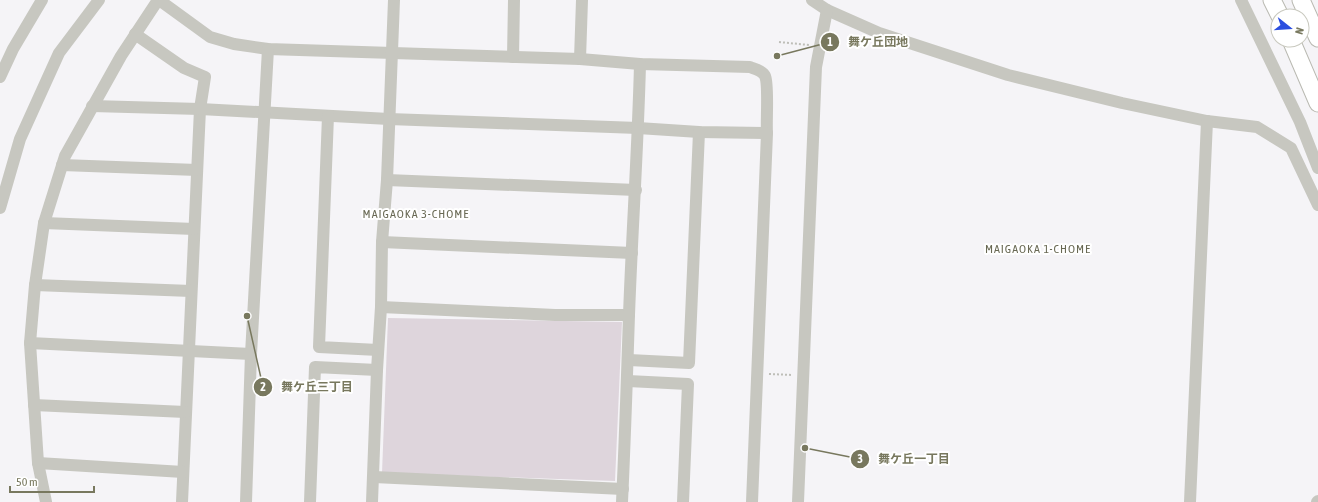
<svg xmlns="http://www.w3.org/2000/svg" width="1318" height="502" font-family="'Asap Condensed','Noto Sans JP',sans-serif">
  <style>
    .green { fill: #ded5dc }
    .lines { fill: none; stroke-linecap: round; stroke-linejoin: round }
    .highway-casing { stroke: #b9b9b1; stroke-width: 19 }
    .path { stroke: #bebeb8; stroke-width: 2; stroke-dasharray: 2 2; stroke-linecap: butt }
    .minor { stroke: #c7c7c0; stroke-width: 12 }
    .highway { stroke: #fff; stroke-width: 17 }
    .labels { text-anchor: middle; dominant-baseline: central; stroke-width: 4; stroke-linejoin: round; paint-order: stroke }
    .neighbourhood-label { font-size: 12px; letter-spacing: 1px; fill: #696954; stroke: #fff }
    .leader { fill: none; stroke: #78785e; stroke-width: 1.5 }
    .callout-dot { fill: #78785e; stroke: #fff; stroke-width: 1.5 }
    .mark-label { font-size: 12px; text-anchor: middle; font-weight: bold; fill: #fff }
    .callout-label { font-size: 12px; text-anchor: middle; font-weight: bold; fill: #78785e; stroke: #fff; stroke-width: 4; stroke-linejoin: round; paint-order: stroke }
  </style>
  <rect width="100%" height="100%" fill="#f5f4f7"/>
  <polygon class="green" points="388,318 622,322 615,481 382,473"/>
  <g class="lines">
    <g class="highway-casing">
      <g id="highway">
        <polyline points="1272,0 1280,16"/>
        <polyline points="1301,0 1318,38"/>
        <polyline points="1291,40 1318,103"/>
      </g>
    </g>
    <g class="path">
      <polyline points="779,42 809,45"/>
      <polyline points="769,374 792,375"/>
    </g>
    <g class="minor">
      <path d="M159,0L210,37L234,44L268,49L580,59L640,64L750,67C755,69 763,71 765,76C769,84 766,122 767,133L752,502"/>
      <polyline points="812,0 827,10 879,33 1008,75 1122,103 1207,121 1257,127 1291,148 1318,205"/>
      <polyline points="1241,0 1300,122 1318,168"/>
      <polyline points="135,34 184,68 205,77 200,109 182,502"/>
      <polyline points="513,57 514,0"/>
      <polyline points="580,59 582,0"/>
      <polyline points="0,77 13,49 42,0"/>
      <polyline points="92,106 200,109 389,119 638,128 699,132 767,133"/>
      <polyline points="328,116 319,347 378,350"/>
      <polyline points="62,165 197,170"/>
      <polyline points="387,180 636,190"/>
      <polyline points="0,208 20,139 59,53 99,0"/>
      <polyline points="44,223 194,229"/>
      <polyline points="382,242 632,253"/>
      <polyline points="35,285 191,291"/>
      <polyline points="381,307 555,315 629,315"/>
      <polyline points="30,343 251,354"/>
      <polyline points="629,360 689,363 699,132"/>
      <polyline points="628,381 688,384 683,502"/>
      <polyline points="34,405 185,412"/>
      <polyline points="38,463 183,472"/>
      <polyline points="374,477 623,489"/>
      <polyline points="46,502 38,463 30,343 35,285 44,223 65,156 121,56 158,0"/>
      <polyline points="246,502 251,354 268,49"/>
      <polyline points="310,502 315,367 377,370"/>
      <polyline points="372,502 377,370 381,307 382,242 387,180 394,0"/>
      <path d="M622,502C625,440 627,377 629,315C632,231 638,147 640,64"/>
      <polyline points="798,502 816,67 827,10"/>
      <polyline points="1190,502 1207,121"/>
      <polyline points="1317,502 1318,501"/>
    </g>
    <use href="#highway" class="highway"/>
  </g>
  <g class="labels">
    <g class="neighbourhood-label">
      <text x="416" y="214">MAIGAOKA 3-CHOME</text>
      <text x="1038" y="249">MAIGAOKA 1-CHOME</text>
    </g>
  </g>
  <path class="leader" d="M777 56L830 42M247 316L263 387M805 448L860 459"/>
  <g class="callout-dot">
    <circle cx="777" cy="56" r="4"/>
    <circle cx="247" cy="316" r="4"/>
    <circle cx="805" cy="448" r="4"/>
    <circle cx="830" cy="42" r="10"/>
    <circle cx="263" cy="387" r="10"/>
    <circle cx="860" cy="459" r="10"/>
  </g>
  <g class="mark-label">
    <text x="830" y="46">1</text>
    <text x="263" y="391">2</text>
    <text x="860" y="463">3</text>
  </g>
  <g class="callout-label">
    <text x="878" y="46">舞ケ丘団地</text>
    <text x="317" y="391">舞ケ丘三丁目</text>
    <text x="914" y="463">舞ケ丘一丁目</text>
  </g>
  <g transform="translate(1290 28) rotate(107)"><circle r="19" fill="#ffffff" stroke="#c9c9bf"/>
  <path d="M0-3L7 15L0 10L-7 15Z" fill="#2b4edf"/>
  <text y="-6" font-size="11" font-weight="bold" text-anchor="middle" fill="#78785e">N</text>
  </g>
  <path d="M10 486v6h84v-6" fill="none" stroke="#78785e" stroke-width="2"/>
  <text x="16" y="486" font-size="12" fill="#78785e" stroke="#ffffff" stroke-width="3" paint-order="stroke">50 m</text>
</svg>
